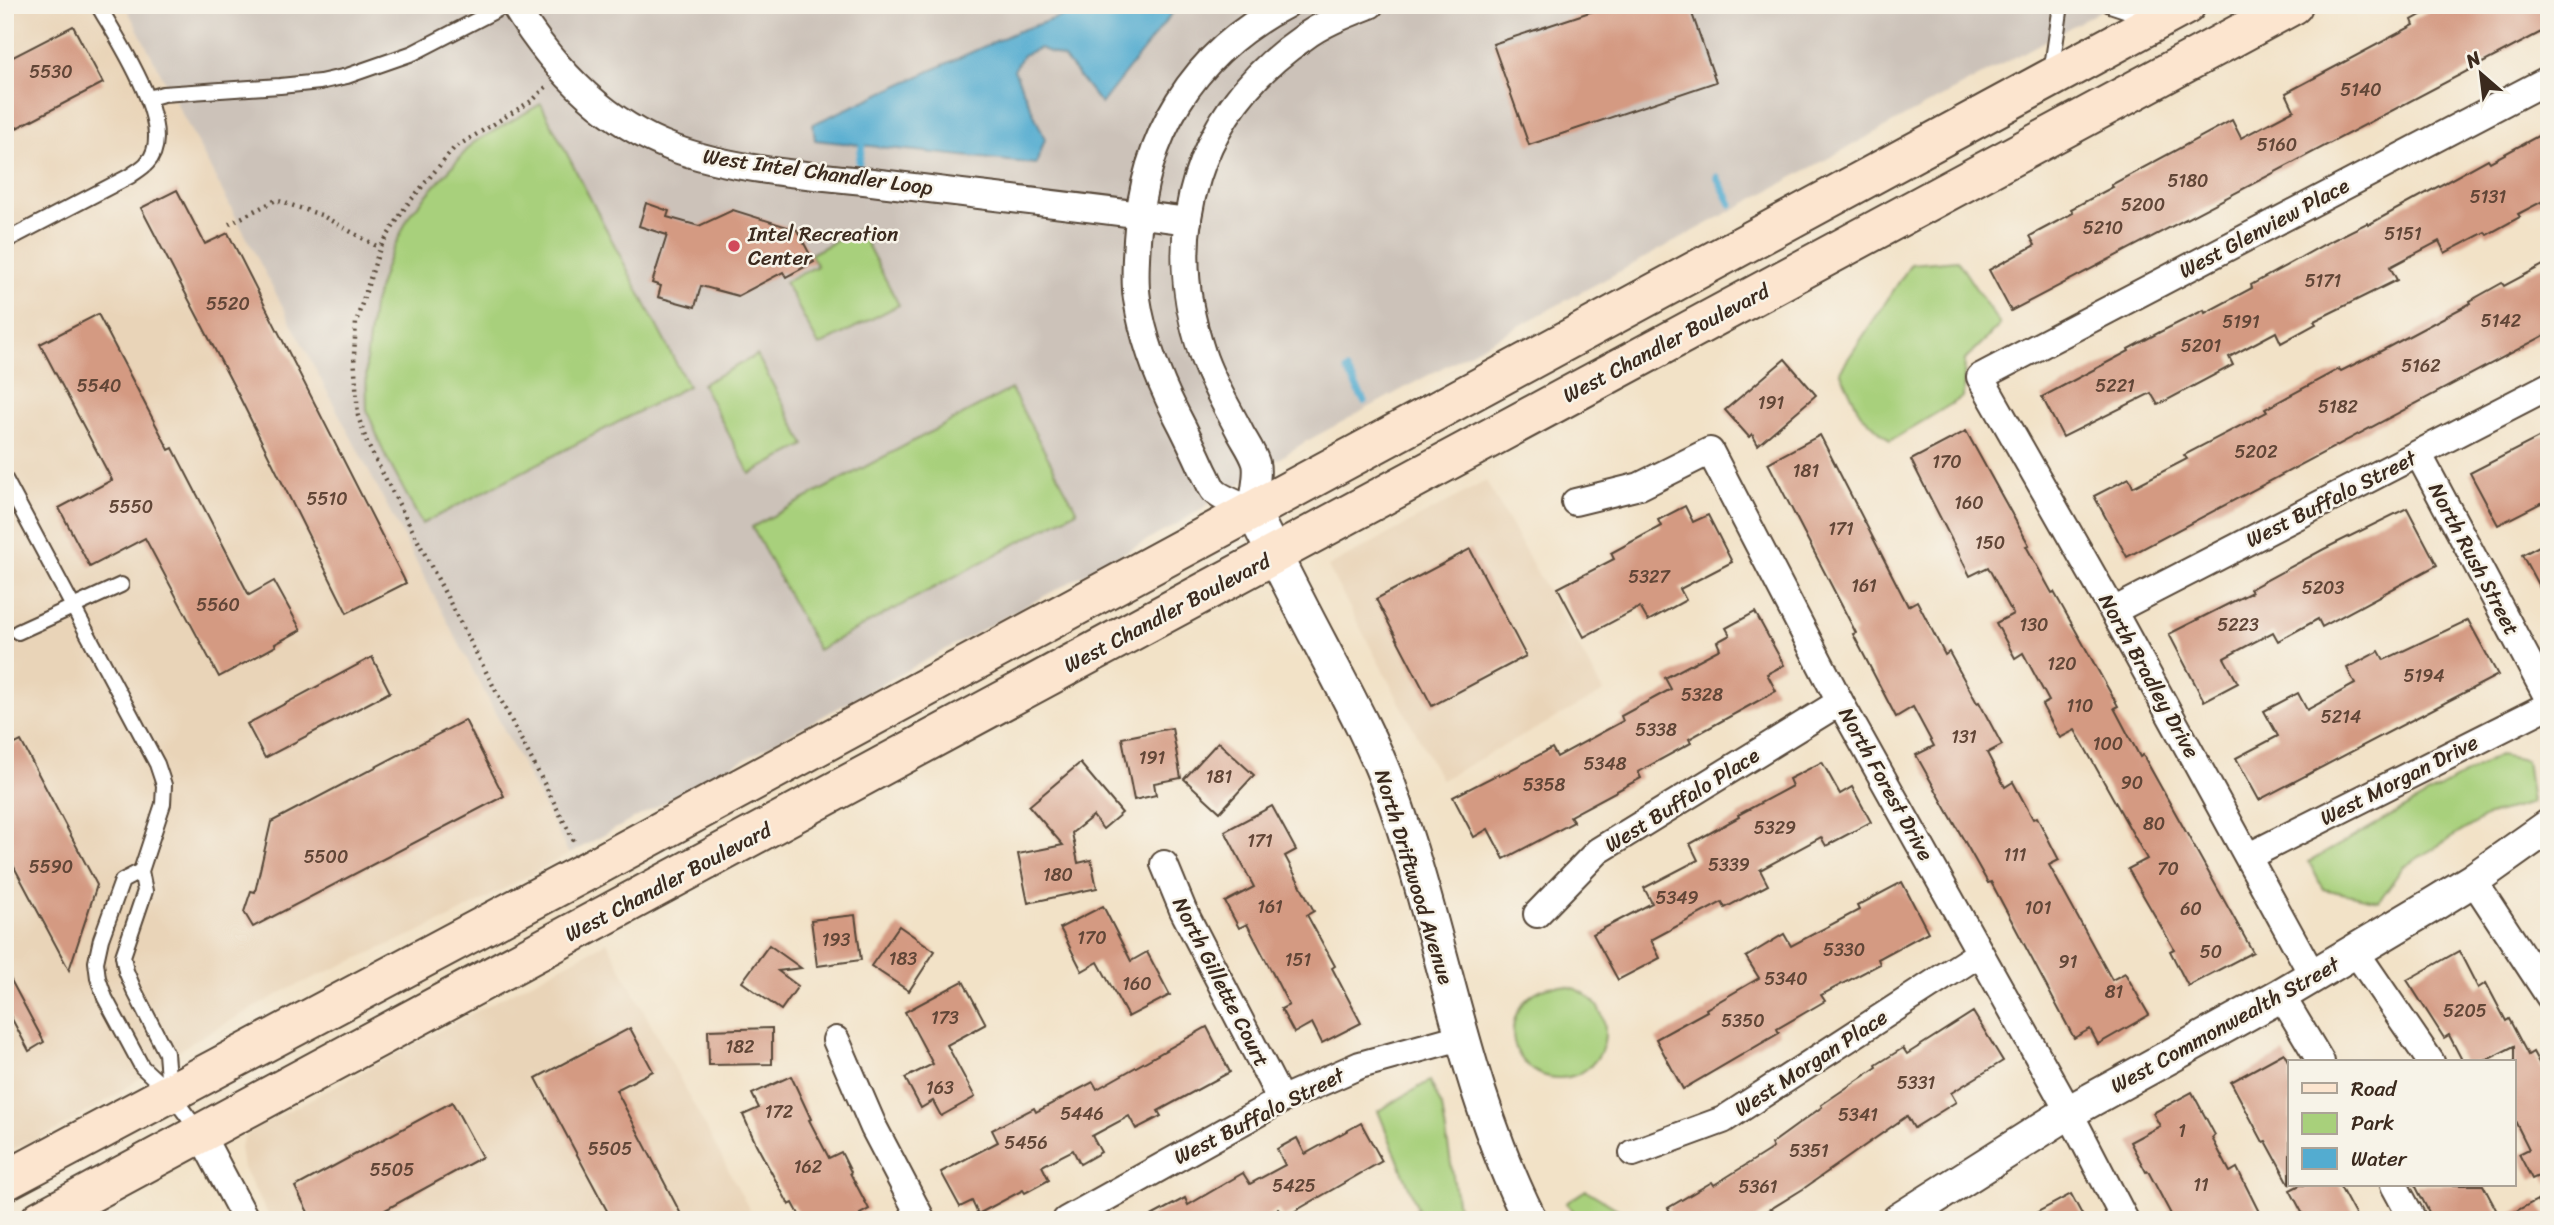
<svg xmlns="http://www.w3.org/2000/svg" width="2554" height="1225" font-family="Sriracha,sans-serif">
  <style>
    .built { fill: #e9d4b8 }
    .industrial { fill: #ccc2b9 }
    .green { fill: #a8d07b; stroke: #727d4c; stroke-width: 2 }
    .water { fill: #53acd0; stroke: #476b77; stroke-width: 2 }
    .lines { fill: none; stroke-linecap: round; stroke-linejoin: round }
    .stream { stroke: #53acd0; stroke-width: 7 }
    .building { fill: #d49a82 }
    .service-casing { stroke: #564637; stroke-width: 18 }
    .minor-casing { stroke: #564637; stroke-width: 30 }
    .tertiary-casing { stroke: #564637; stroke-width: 37 }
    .secondary-casing { stroke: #564637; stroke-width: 42 }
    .path { stroke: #564637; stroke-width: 4.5; stroke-dasharray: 2 5; stroke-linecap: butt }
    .service { stroke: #fff; stroke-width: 14 }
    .minor { stroke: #fff; stroke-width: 26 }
    .tertiary { stroke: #fff; stroke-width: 33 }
    .secondary { stroke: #fce5cf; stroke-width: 38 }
    .poi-dot { fill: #d1495b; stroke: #f7f3e8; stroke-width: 2.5 }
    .labels { text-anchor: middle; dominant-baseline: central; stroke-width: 5; stroke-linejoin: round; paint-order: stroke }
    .number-label { font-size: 18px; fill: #614637 }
    .street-label { font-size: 21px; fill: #3b2a1e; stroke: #f7f3e8 }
    .poi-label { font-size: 21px; fill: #3b2a1e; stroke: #f7f3e8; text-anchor: start }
  </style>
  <rect width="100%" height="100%" fill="#f7f3e8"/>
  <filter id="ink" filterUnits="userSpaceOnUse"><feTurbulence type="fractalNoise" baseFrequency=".0143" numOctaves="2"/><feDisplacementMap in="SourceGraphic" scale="14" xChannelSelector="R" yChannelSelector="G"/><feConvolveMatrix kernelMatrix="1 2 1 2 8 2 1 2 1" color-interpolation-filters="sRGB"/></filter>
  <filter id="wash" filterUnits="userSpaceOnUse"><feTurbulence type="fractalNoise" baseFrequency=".00686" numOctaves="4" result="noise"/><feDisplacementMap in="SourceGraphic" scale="28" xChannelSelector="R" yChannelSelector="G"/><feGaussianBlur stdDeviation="1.57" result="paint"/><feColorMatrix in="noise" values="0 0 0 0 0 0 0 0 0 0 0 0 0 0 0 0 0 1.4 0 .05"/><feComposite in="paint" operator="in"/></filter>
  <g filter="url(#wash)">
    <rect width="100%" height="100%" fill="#f2e2c7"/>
    <g class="built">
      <polygon points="5,5 125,5 569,854 450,918 288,989 192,1042 114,1096 57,1130 5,1153"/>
      <polygon points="1486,481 1604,692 1441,780 1328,567"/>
      <polygon points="607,942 755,1220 271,1220 243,1168 240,1147 245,1137 258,1127"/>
    </g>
    <polygon class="industrial" points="125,5 2111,5 1305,442 1181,522 569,854"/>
    <g class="green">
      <polygon points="541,104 688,386 422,524 384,453 367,410 366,362 373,306 387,262 410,214 473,143"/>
      <polygon points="859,229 899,305 819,346 785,282 817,266 811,254"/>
      <polygon points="1957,260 2000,325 1965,360 1963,397 1890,441 1860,413 1840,371 1911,264"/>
      <polygon points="757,355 805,445 750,474 702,384"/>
      <polygon points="1011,389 1077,511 818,650 752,527"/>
      <polygon points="2499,755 2526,760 2532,803 2489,815 2403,867 2379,901 2323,889 2309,862"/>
      <circle cx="1559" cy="1032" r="46"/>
      <polygon points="1430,1081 1442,1107 1460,1220 1398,1220 1418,1209 1378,1111"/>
      <polygon points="1586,1190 1635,1220 1581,1220 1566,1203"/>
    </g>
    <polygon class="water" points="1094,5 1184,5 1173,12 1101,104 1064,58 1040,48 1023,55 1014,70 1045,139 1036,164 815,140 813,124 1016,32"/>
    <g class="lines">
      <g class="stream">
        <polyline points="859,162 862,146"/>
        <polyline points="1717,177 1731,204"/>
        <polyline points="1347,370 1364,401"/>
      </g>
    </g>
    <g id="blocks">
      <g class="building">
        <polygon points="1611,5 1689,5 1716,82 1529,145 1493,44"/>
        <polygon points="2439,5 2549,5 2549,13 2541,18 2547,29 2011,311 1989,270 2035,245 2030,236 2073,213 2071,209 2113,187 2111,185 2232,120 2241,138 2294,110 2286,93 2414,25 2412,20"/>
        <polygon points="73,26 103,83 5,134 5,61"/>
        <polygon points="2549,130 2549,198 2518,214 2520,217 2487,235 2485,232 2445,253 2439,241 2390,267 2397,280 2314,321 2316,324 2281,343 2276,332 2229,357 2233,365 2158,405 2151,393 2063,437 2042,397 2129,351 2128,349 2160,332 2204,310 2205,313 2252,288 2251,285 2325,244 2367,223 2368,225 2488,159 2490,162"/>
        <polygon points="177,190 205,244 228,233 406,583 347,613 238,394 141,208"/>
        <polygon points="646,203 669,211 667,217 699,226 733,210 797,230 814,262 786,277 783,272 738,296 701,286 695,307 658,297 661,286 652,283 667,235 639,226"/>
        <polygon points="2543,265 2549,275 2549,333 2127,557 2094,496 2129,478 2133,487 2187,459 2184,455 2267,412 2265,409 2339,369 2341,371 2381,351 2471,303 2470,301 2502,283 2504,286"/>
        <polygon points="98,314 169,450 173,448 249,595 274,581 301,630 275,644 276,646 219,677 145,538 90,567 59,508 112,480 40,344"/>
        <polygon points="1785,359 1816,395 1758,445 1752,434 1749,437 1725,410"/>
        <polygon points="1966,431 2029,545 2026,546 2052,593 2054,592 2118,706 2114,708 2140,757 2143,755 2253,952 2188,986 2170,951 2174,949 2128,869 2147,859 2075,730 2060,738 2042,705 2049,701 2023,653 2015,658 1996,623 2013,614 1988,567 1970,576 1911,460"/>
        <polygon points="1820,435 1908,606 1917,601 1945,655 1949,652 1977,703 1979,702 2002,745 1987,753 2005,787 2013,782 2033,819 2037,817 2059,860 2049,865 2112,980 2125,973 2149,1015 2098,1044 2090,1029 2074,1038 1991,882 1988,883 1916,755 1934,746 1913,707 1896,717 1853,634 1856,633 1768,463"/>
        <polygon points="2544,435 2549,444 2549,499 2498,525 2470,473"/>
        <polygon points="1685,506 1693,522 1708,515 1732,562 1680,589 1686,600 1648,621 1640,607 1584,637 1558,588 1614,559 1611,553 1661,526 1658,520"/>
        <polygon points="2407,508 2437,565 2322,627 2318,619 2278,641 2273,632 2224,658 2238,683 2204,701 2169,634 2252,592 2250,589 2324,549"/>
        <polygon points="2549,541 2549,605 2522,555"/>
        <polygon points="1470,549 1526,656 1432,706 1376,599"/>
        <polygon points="1755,612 1784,665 1767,674 1776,691 1689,739 1691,743 1638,772 1641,778 1570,816 1574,822 1504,859 1488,829 1474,837 1453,797 1498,774 1499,776 1552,748 1557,757 1623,721 1621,716 1671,689 1665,678 1720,649 1717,642 1730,635 1726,628"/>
        <polygon points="2468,620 2498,675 2259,800 2236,758 2278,736 2264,711 2298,693 2307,710 2355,684 2347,668 2379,651 2384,660"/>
        <polygon points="372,657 390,692 265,758 247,724"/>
        <polygon points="465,720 504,796 253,927 244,912 251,891 255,892 271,822"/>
        <polygon points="1172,728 1181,778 1154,783 1156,795 1134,800 1122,738"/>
        <polygon points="21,741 97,885 69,970 5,850 5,749"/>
        <polygon points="1218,742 1254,775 1220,812 1184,779"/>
        <polygon points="1822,762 1840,794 1852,787 1871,822 1826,846 1821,837 1760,870 1768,885 1725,908 1722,902 1651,940 1660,958 1618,980 1593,934 1652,903 1644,888 1698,860 1690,844 1739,817 1738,815 1792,786 1789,779"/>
        <polygon points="1080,763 1122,813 1103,829 1093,816 1072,833 1078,863 1091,860 1097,888 1028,903 1018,854 1063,845 1029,806"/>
        <polygon points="1272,806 1296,850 1285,856 1314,911 1307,915 1335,966 1332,968 1361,1023 1322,1043 1312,1023 1294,1033 1281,1009 1289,1005 1247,924 1239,928 1225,902 1254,887 1225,831"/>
        <polygon points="1902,882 1928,932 1878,959 1880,964 1821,995 1825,1001 1777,1029 1779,1033 1683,1089 1656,1039 1707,1011 1706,1009 1759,978 1746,957 1784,934 1791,946 1859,910 1857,906"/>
        <polygon points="1103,906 1131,961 1147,952 1170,995 1128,1017 1098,962 1082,971 1060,928"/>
        <polygon points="855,915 861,960 817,966 811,920"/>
        <polygon points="899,926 935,951 909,991 871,966"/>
        <polygon points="769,945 801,968 778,971 798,986 781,1010 742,982"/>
        <polygon points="2459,951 2478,988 2486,983 2506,1021 2509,1019 2528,1055 2533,1052 2549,1081 2549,1185 2543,1174 2532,1179 2519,1154 2529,1149 2514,1119 2514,1046 2483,1062 2463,1062 2449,1035 2444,1038 2407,980"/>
        <polygon points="5,969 44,1042 29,1051 5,1006"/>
        <polygon points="963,981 986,1024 947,1045 975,1097 941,1116 933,1101 921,1108 905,1078 933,1064 905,1012"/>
        <polygon points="1973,1012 2003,1061 1951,1093 1956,1102 1914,1128 1907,1116 1803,1189 1753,1220 1674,1220 1668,1208 1712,1182 1714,1185 1773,1148 1771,1144 1822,1107 1821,1105 1877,1067 1876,1065 1903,1048 1907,1054"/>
        <polygon points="1207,1027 1230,1072 1158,1111 1161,1116 1136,1129 1129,1116 1092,1136 1101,1152 1080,1164 1073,1150 1042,1166 1049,1180 1025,1193 1023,1190 978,1214 972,1201 960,1207 941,1172 998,1142 992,1130 1034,1108 1036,1112 1093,1082 1097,1089"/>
        <polygon points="630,1028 653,1071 616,1090 684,1220 612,1220 536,1078"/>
        <polygon points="772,1028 772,1064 709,1065 708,1030"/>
        <polygon points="2284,1053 2290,1065 2290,1185 2266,1141 2263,1142 2231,1082"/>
        <polygon points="791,1076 811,1119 809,1120 829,1158 841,1152 851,1172 850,1173 869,1209 860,1214 863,1220 802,1220 793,1203 789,1205 756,1144 743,1115 759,1108 752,1094"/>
        <polygon points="2192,1092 2215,1135 2212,1138 2230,1172 2237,1168 2263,1220 2174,1220 2148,1171 2146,1172 2130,1142 2160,1126 2153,1113"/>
        <polygon points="452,1102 482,1157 367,1220 312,1220 295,1187"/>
        <polygon points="1361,1123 1382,1161 1283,1218 1278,1209 1260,1220 1144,1220 1185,1198 1188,1205 1243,1173 1250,1184 1285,1165 1277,1149 1297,1138 1305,1154"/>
        <polygon points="2300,1185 2339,1185 2358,1220 2306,1220 2290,1190"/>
        <polygon points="2415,1185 2483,1185 2501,1219 2537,1200 2548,1220 2433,1220"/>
        <polygon points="2071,1194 2085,1220 2023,1220"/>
      </g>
    </g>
  </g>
  <g filter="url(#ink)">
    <use href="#blocks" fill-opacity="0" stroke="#564637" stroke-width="2"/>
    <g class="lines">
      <g class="service-casing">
        <g id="service">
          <polyline points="2110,5 2149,18"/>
          <polyline points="2051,73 2061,5"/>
          <polyline points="149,98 163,94 280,86 320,82 347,76 413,53 506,5"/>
          <path d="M5,241L130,176C135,172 143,168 147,163C179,129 117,39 98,5"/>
          <polyline points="5,479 157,764 164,785 163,804 141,871 145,891 123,956 126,971 134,990 166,1053 169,1090"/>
          <polyline points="18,632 121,585"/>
          <polyline points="141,871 122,881 101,939 96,962 98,978 105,998 142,1067 170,1093 200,1133"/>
        </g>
      </g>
      <g class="minor-casing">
        <g id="minor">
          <path d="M514,5C552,67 603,122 673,148C732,170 809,175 872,182C977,195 1083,207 1188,221"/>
          <path d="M1286,5C1192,53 1143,136 1137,240C1136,259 1134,280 1137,299C1143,339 1158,378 1176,414C1186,433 1195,452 1204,472C1207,477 1210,486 1214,491C1222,499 1241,505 1252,510C1253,497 1259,475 1256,463C1253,453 1246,443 1241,434C1228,408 1211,381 1202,353C1161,231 1197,111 1303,38C1323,23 1347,14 1370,5"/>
          <polyline points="2419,455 2549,700"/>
          <polyline points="1575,502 1640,486 1710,451 1840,702 2069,1112 2125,1220"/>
          <polyline points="2113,611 2549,386"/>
          <polyline points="2249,856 2549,705"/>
          <polyline points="1164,864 1183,910 1281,1100"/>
          <polyline points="2473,880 2549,996"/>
          <polyline points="1537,914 1598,851 1840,702"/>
          <polyline points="2355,951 2431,1062"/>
          <polyline points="2313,976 2113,611 1980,377 2549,79"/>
          <polyline points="2281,995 2321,1062"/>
          <polyline points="836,1040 874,1128 922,1220"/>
          <polyline points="200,1133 246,1220"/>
          <polyline points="1633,1153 1723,1120 1980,953"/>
          <polyline points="2394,1185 2413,1220"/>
          <polyline points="1066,1220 1281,1100 1360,1065 1461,1037"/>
        </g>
      </g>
      <g class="tertiary-casing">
        <g id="tertiary">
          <path d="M1252,510C1275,556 1298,602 1322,647C1346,693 1371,738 1389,786C1442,928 1461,1083 1530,1220"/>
          <polyline points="1899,1220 2069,1112 2281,995 2434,904 2473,880 2549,826"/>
        </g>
      </g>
      <g class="secondary-casing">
        <g id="secondary">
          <polyline points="5,1181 589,870 2186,5"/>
          <polyline points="40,1220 2293,5"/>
        </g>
      </g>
      <g class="path">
        <polyline points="546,87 533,100 454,148 406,206 380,248 356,322 354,355 358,416 367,443 575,843"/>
        <polyline points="229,224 276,200 321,215 380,248"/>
      </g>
      <use href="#service" class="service"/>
      <use href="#minor" class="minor"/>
      <use href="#tertiary" class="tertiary"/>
      <use href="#secondary" class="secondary"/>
    </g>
  </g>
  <circle class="poi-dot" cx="734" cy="246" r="7"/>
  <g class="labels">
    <g class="number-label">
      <text x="51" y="72">5530</text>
      <text x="2361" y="90">5140</text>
      <text x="2277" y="145">5160</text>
      <text x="2188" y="181">5180</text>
      <text x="2488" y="197">5131</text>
      <text x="2143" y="205">5200</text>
      <text x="2103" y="228">5210</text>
      <text x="2403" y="234">5151</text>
      <text x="2323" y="281">5171</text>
      <text x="228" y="304">5520</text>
      <text x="2501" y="321">5142</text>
      <text x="2241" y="322">5191</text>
      <text x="2201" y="346">5201</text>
      <text x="2421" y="366">5162</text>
      <text x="99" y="386">5540</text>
      <text x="2115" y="386">5221</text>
      <text x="1771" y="403">191</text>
      <text x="2338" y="407">5182</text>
      <text x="2256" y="452">5202</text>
      <text x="1947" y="462">170</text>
      <text x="1806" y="471">181</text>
      <text x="327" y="499">5510</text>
      <text x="1969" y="503">160</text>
      <text x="131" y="507">5550</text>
      <text x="1841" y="529">171</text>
      <text x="1990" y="543">150</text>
      <text x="1649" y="577">5327</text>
      <text x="1864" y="586">161</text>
      <text x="2323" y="588">5203</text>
      <text x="218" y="605">5560</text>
      <text x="2034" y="625">130</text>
      <text x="2238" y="625">5223</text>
      <text x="2062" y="664">120</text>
      <text x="2424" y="676">5194</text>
      <text x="1702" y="695">5328</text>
      <text x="2080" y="706">110</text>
      <text x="2341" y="717">5214</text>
      <text x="1656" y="730">5338</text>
      <text x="1964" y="737">131</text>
      <text x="2108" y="744">100</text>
      <text x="1152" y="758">191</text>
      <text x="1605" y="764">5348</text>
      <text x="1219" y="777">181</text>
      <text x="2132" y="783">90</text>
      <text x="1544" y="785">5358</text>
      <text x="2154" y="824">80</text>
      <text x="1775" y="828">5329</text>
      <text x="1260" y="841">171</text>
      <text x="2015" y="855">111</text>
      <text x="326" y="857">5500</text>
      <text x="1729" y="865">5339</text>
      <text x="51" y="867">5590</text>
      <text x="2168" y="869">70</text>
      <text x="1058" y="875">180</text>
      <text x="1677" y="898">5349</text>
      <text x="1270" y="907">161</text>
      <text x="2038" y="908">101</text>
      <text x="2191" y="909">60</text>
      <text x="1092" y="938">170</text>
      <text x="836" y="940">193</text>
      <text x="1844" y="950">5330</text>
      <text x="2211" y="952">50</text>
      <text x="903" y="959">183</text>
      <text x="1298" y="960">151</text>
      <text x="2068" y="962">91</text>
      <text x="1786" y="979">5340</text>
      <text x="1137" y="984">160</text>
      <text x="2114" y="992">81</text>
      <text x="2465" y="1011">5205</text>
      <text x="945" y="1018">173</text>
      <text x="1743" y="1021">5350</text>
      <text x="740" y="1047">182</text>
      <text x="1916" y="1083">5331</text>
      <text x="940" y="1088">163</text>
      <text x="779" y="1112">172</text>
      <text x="1082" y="1114">5446</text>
      <text x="1858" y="1115">5341</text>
      <text x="2182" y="1131">1</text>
      <text x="1026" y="1143">5456</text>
      <text x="610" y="1149">5505</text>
      <text x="1809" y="1151">5351</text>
      <text x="808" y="1167">162</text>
      <text x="392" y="1170">5505</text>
      <text x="2201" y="1185">11</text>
      <text x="1294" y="1186">5425</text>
      <text x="1758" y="1187">5361</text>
    </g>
    <g class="street-label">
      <text transform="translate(818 172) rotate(8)">West Intel Chandler Loop</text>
      <text transform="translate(2264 228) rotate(-28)">West Glenview Place</text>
      <text transform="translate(1666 343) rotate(-28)">West Chandler Boulevard</text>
      <text transform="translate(2331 499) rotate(-27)">West Buffalo Street</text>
      <text transform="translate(2474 559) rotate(62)">North Rush Street</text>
      <text transform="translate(1167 613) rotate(-28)">West Chandler Boulevard</text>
      <text transform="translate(2149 676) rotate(61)">North Bradley Drive</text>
      <text transform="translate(2399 780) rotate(-27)">West Morgan Drive</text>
      <text transform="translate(1886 784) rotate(61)">North Forest Drive</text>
      <text transform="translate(1682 800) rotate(-32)">West Buffalo Place</text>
      <text transform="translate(1414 877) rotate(73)">North Driftwood Avenue</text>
      <text transform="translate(668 882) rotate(-28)">West Chandler Boulevard</text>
      <text transform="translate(1221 982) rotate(63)">North Gillette Court</text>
      <text transform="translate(2225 1025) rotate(-29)">West Commonwealth Street</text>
      <text transform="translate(1811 1063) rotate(-33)">West Morgan Place</text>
      <text transform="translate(1259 1116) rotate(-27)">West Buffalo Street</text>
    </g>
    <g class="poi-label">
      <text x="748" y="234">Intel Recreation<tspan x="748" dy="24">Center</tspan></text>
    </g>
  </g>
  <rect width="2554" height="1225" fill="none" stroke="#f7f3e8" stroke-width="28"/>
  <rect x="2288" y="1060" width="228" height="126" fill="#f7f3e8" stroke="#aca397" stroke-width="2"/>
  <rect x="2302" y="1083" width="35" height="10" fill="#fce5cf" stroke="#aca397" stroke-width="2"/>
  <text x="2351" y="1096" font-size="21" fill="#3b2a1e">Road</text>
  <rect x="2302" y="1113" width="35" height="21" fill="#a8d07b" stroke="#aca397" stroke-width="2"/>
  <text x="2351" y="1130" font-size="21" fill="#3b2a1e">Park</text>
  <rect x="2302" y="1148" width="35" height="21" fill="#53acd0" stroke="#aca397" stroke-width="2"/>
  <text x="2351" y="1166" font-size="21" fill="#3b2a1e">Water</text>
  <g transform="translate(2481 74) rotate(332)" stroke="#f7f3e8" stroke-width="5" paint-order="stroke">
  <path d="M0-5L12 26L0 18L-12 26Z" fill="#3b2a1e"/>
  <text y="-10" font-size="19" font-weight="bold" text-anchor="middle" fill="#3b2a1e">N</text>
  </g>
</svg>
